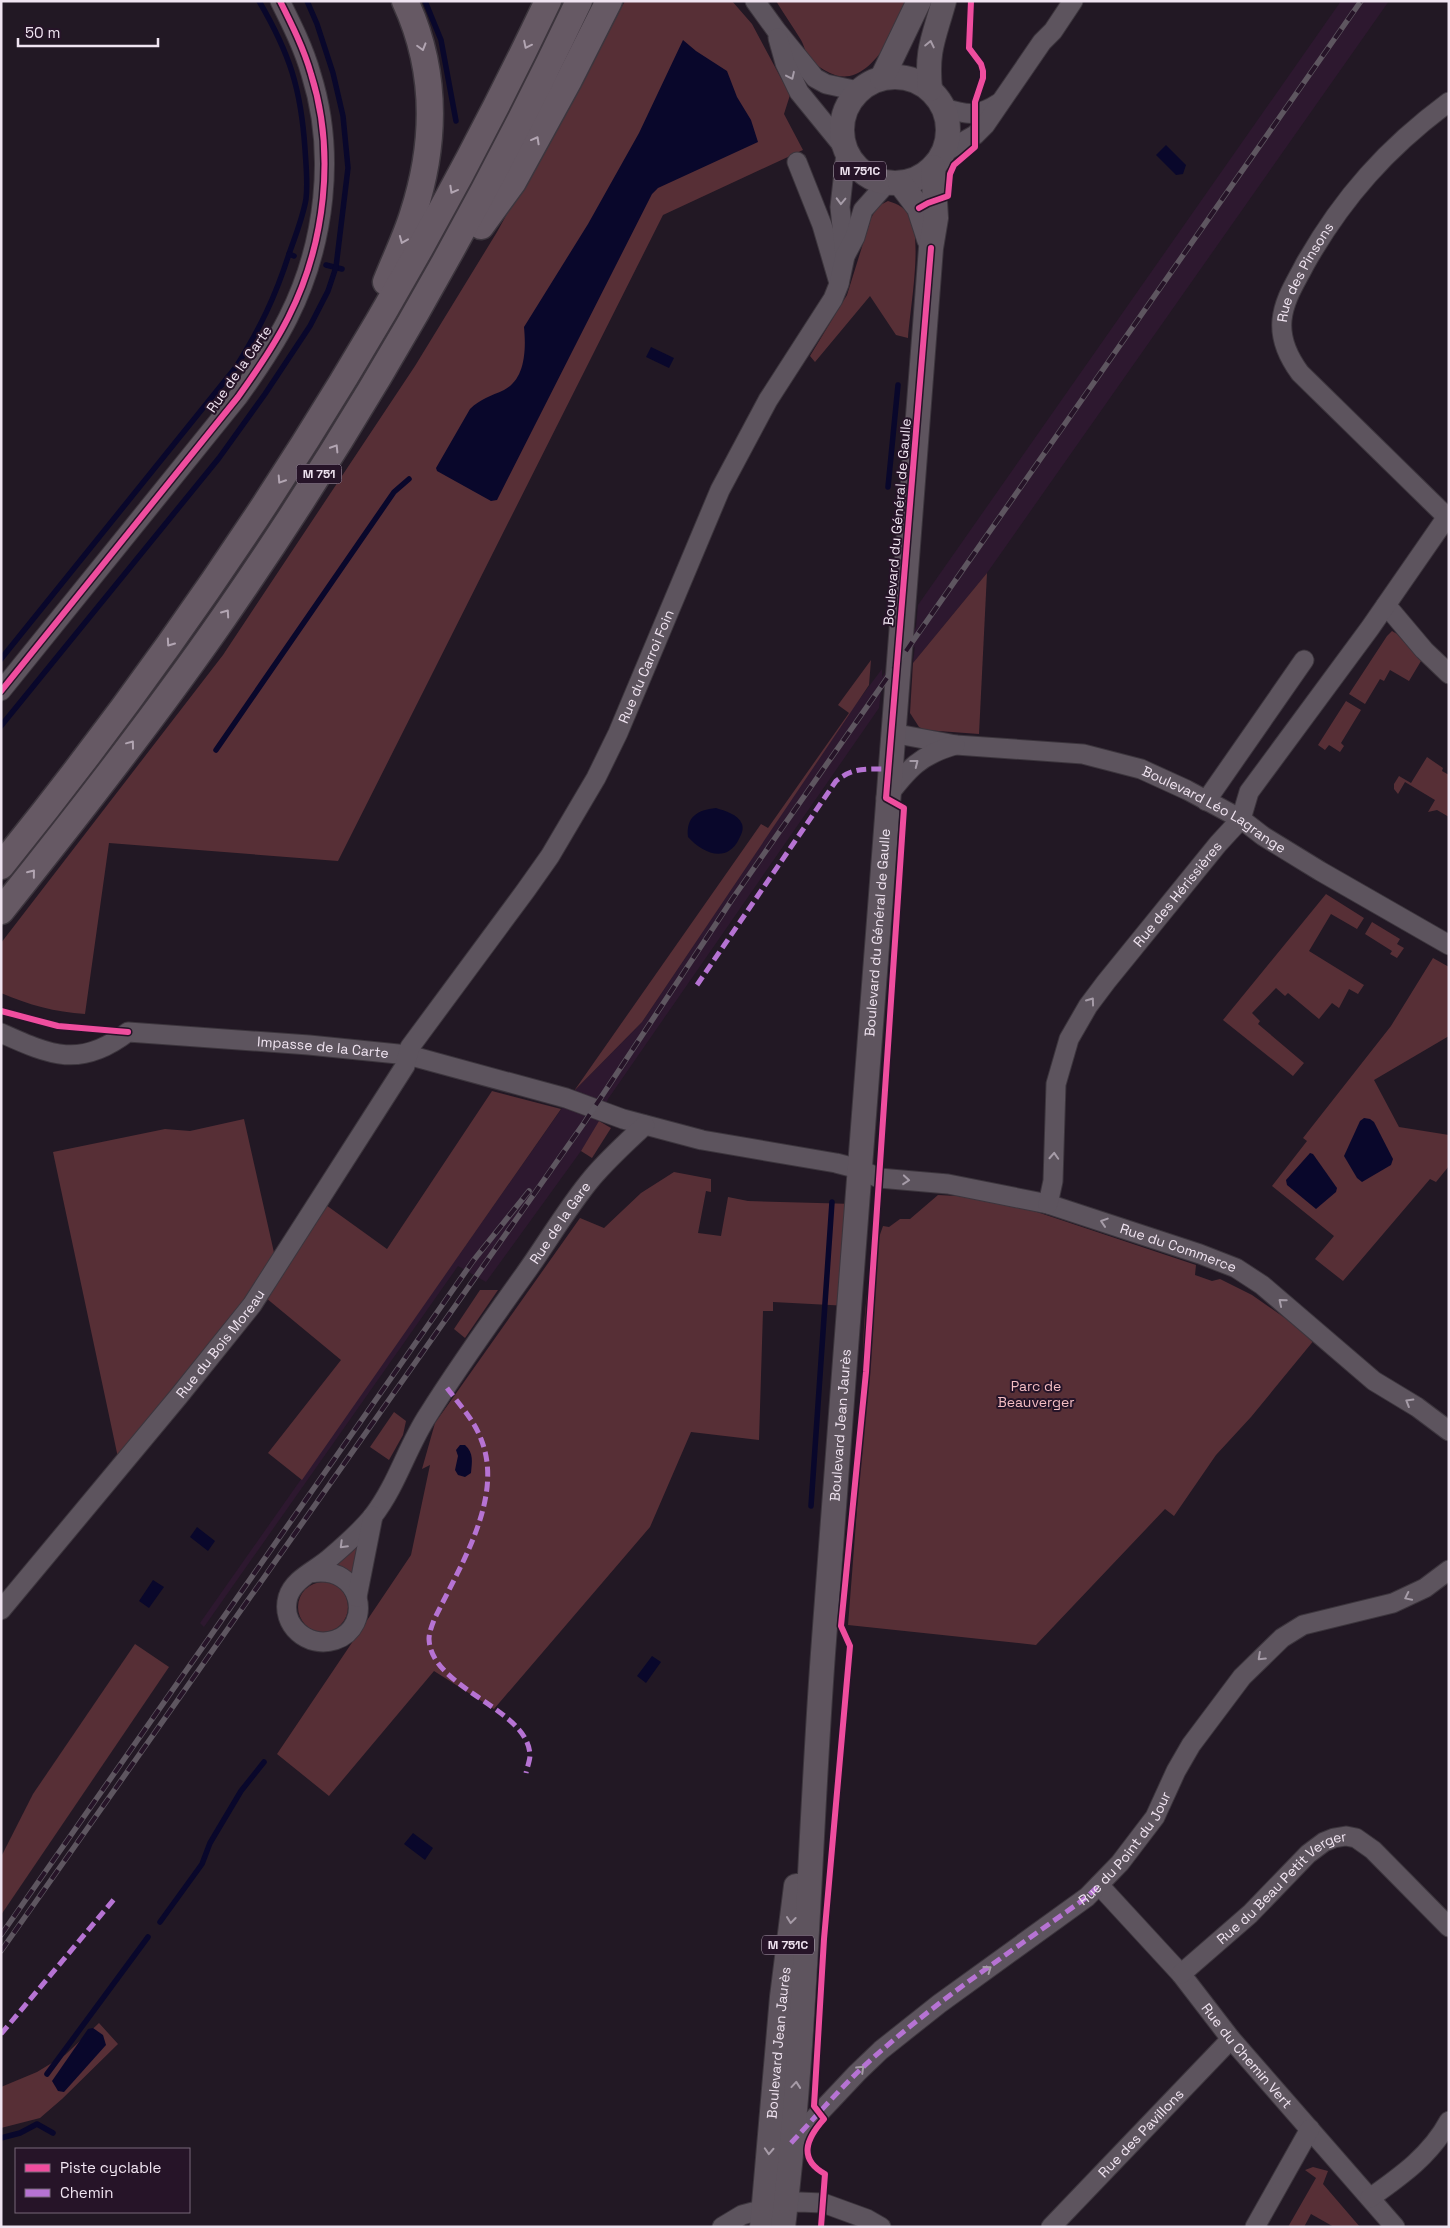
<svg xmlns="http://www.w3.org/2000/svg" width="1450" height="2228" font-family="'Space Grotesk',sans-serif">
  <style>
    .built { fill: #2d182f }
    .green { fill: #572f36 }
    .water { fill: #09072b }
    .lines { fill: none; stroke-linecap: round; stroke-linejoin: round }
    .stream { stroke: #09072b; stroke-width: 5.5 }
    .minor-casing { stroke: #3c353d; stroke-width: 21 }
    .major-casing { stroke: #3c353d; stroke-width: 26 }
    .highway-casing { stroke: #3c353d; stroke-width: 29 }
    .minor { stroke: #5d545e; stroke-width: 19 }
    .major { stroke: #5e545e; stroke-width: 24 }
    .highway { stroke: #665964; stroke-width: 26 }
    .rail-casing { stroke: #5e5660; stroke-width: 5.5 }
    .rail { stroke: #261428; stroke-width: 4; stroke-dasharray: 11; stroke-linecap: butt }
    .quiet { stroke: #b673d3; stroke-width: 5; stroke-dasharray: 10 5; stroke-linecap: butt }
    .cycleway-casing { stroke: #261428; stroke-width: 9 }
    .cycleway { stroke: #ef4d9e; stroke-width: 6 }
    .oneway { stroke: #a79ca8 }
    .oneway2 { stroke: #b2a5b2 }
    .oneway3 { stroke: #a69ca8 }
    .labels { text-anchor: middle; dominant-baseline: central; stroke-width: 4; stroke-linejoin: round; paint-order: stroke }
    .shield { fill: #261428; stroke: #b3a6b5; stroke-width: 1 }
    .shield-label { font-size: 12px; font-weight: bold; fill: #f0e4f1 }
    .street-label { font-size: 14px; fill: #f0e4f1; stroke: #261428 }
    .park-label { font-size: 14px; fill: #f4bdc3; stroke: #261428 }
  </style>
  <rect width="100%" height="100%" fill="#221824"/>
  <polygon class="built" points="1341,1 1389,1 987,573 913,663 915,646 881,690 879,708 608,1099 601,1121 581,1151 486,1282 458,1266 204,1627 200,1623 574,1091 642,1022 849,713 882,669 882,677 916,627 918,605"/>
  <g class="green">
    <path d="M625,1H732L752,24L790,95L784,114L803,150L663,215L338,861L109,843L85,1014C55,1012 29,1005 1,993V943L223,655L415,366L497,232Z"/>
    <path d="M776,1H910C896,28 869,92 830,73C822,69 815,65 809,57C805,52 804,45 801,40C793,27 784,14 776,1Z"/>
    <path d="M888,201C898,204 906,208 911,219C922,244 910,309 908,338L896,335L870,296L815,362L810,356L847,295L871,218L878,206Z"/>
    <polygon points="987,573 979,734 925,730 919,727 910,713 913,663"/>
    <polygon points="1392,631 1397,634 1421,661 1409,681 1390,670 1384,681 1380,679 1365,704 1349,694 1387,636"/>
    <polygon points="871,660 869,685 642,1022 574,1091 761,824 768,828 849,713 838,705"/>
    <polygon points="1346,701 1361,710 1341,743 1344,746 1340,752 1329,745 1325,750 1318,745"/>
    <polygon points="1427,757 1443,768 1442,771 1449,775 1449,817 1437,810 1428,812 1435,800 1405,782 1398,794 1394,789 1394,784 1399,776 1411,783"/>
    <polygon points="1326,894 1364,918 1357,929 1331,914 1309,951 1364,985 1358,994 1349,989 1339,1008 1332,1003 1319,1019 1288,993 1285,996 1276,988 1252,1013 1260,1021 1258,1024 1304,1063 1293,1076 1223,1020"/>
    <polygon points="1372,922 1400,939 1397,944 1404,948 1397,958 1390,954 1392,951 1365,934"/>
    <polygon points="1433,958 1449,967 1449,1036 1374,1080 1399,1127 1449,1135 1449,1166 1436,1182 1430,1179 1343,1281 1315,1259 1334,1236 1272,1186 1307,1141 1303,1138 1391,1026"/>
    <polygon points="492,1091 561,1109 302,1480 268,1453 341,1360 260,1293 120,1467 53,1152 165,1129 190,1131 244,1119 277,1266 319,1200 387,1249"/>
    <polygon points="599,1121 611,1128 592,1158 581,1151"/>
    <polygon points="674,1172 711,1179 711,1192 706,1191 698,1233 721,1236 728,1197 748,1201 855,1204 849,1306 773,1302 773,1311 763,1311 759,1440 691,1432 650,1527 494,1709 434,1671 329,1796 277,1754 411,1555 430,1465 422,1469 435,1423 580,1218 604,1228 641,1193"/>
    <path d="M938,1195L995,1198L1196,1265L1195,1275L1212,1281L1220,1279L1252,1295L1315,1339L1251,1417L1216,1455L1174,1516L1165,1509L1036,1645L848,1625C853,1560 859,1494 861,1429C864,1362 859,1289 883,1226L889,1227L900,1219H910Z"/>
    <polygon points="480,1290 498,1290 465,1338 454,1329"/>
    <polygon points="394,1412 406,1421 403,1435 389,1460 370,1447"/>
    <polygon points="363,1533 355,1577 335,1565"/>
    <circle cx="323" cy="1607" r="25"/>
    <polygon points="135,1644 169,1667 1,1915 1,1857 33,1794"/>
    <polygon points="99,2023 118,2044 62,2099 40,2118 1,2128 1,2087 37,2072 65,2055"/>
    <polygon points="1313,2167 1328,2171 1323,2184 1360,2227 1334,2227 1311,2214 1304,2227 1288,2227 1316,2178 1305,2170"/>
  </g>
  <g class="water">
    <path d="M683,40L696,51L727,71L737,97L751,120L758,142L658,188L652,194L497,500L491,501L437,471L436,468L470,409C480,399 491,396 504,390C526,379 526,348 524,327L588,224L639,133Z"/>
    <polygon points="1166,145 1186,165 1183,174 1176,175 1156,155"/>
    <polygon points="651,347 674,358 669,368 646,357"/>
    <path d="M716,808C725,811 738,814 742,824C744,830 741,835 739,839C727,864 702,853 688,837C686,817 697,810 716,808Z"/>
    <polygon points="1364,1118 1370,1119 1374,1122 1393,1159 1391,1165 1362,1182 1357,1178 1344,1156 1360,1121"/>
    <polygon points="1310,1153 1313,1154 1337,1188 1336,1192 1316,1209 1287,1185 1286,1180"/>
    <path d="M460,1445H465C474,1453 472,1462 471,1473L465,1477L458,1475L455,1470L458,1456L456,1450Z"/>
    <polygon points="197,1527 215,1541 208,1551 190,1537"/>
    <polygon points="153,1580 164,1587 149,1608 139,1601"/>
    <polygon points="652,1656 661,1662 646,1683 637,1676"/>
    <polygon points="413,1833 433,1848 425,1860 404,1844"/>
    <polygon points="93,2028 103,2035 106,2045 64,2092 58,2091 52,2081 88,2029"/>
  </g>
  <g class="lines">
    <g class="stream">
      <path d="M259,1C290,54 301,89 305,149C306,165 308,183 306,199C303,217 295,237 289,254"/>
      <polyline points="425,1 441,40 456,121"/>
      <polyline points="326,265 342,269"/>
      <polyline points="888,487 898,385"/>
      <path d="M1,659L236,367C260,328 275,298 289,254L294,256"/>
      <polyline points="1,726 219,458 265,394 310,326 328,291 336,267 348,168 343,116 333,73 317,24 307,1"/>
      <polyline points="216,750 394,492 409,479"/>
      <polyline points="811,1506 832,1202"/>
      <polyline points="160,1922 202,1864 210,1843 241,1791 264,1762"/>
      <polyline points="47,2074 148,1937"/>
      <polyline points="1,2138 20,2133 37,2124 53,2133"/>
    </g>
    <g class="minor-casing">
      <g id="minor">
        <polyline points="755,1 776,30 815,78 826,84 858,91"/>
        <polyline points="778,38 785,63 799,92 843,146"/>
        <path d="M944,108C967,115 978,117 999,103"/>
        <polyline points="943,153 975,135 985,125 1042,42 1053,31 1073,1"/>
        <polyline points="797,162 822,225 839,283"/>
        <polyline points="845,256 840,207 846,153"/>
        <path id="s1" d="M1447,517L1300,373C1289,358 1280,340 1282,320C1284,299 1296,282 1305,264C1343,197 1387,148 1449,102"/>
        <polyline points="1386,605 1424,650 1449,674"/>
        <path d="M1,691L238,397C256,372 274,346 288,318C325,245 336,153 311,74C304,49 292,25 280,1"/>
        <path id="s2" d="M892,733L956,745L1083,754L1141,769L1187,790L1241,819L1263,836L1320,871L1449,945"/>
        <path d="M886,798C908,769 920,755 955,745"/>
        <polyline points="1206,801 1304,660"/>
        <path id="s3" d="M1,1033C50,1055 80,1069 128,1032L309,1045L408,1055L566,1098L623,1119L702,1140L836,1163L859,1169L879,1178L948,1184L1048,1204L1200,1254L1236,1268L1262,1285L1374,1381L1417,1407L1449,1431"/>
        <path id="s4" d="M1048,1204L1053,1181L1056,1084L1069,1039L1088,1006L1106,982L1218,844L1241,819L1249,792L1370,628L1449,514"/>
        <path id="s5" d="M311,1573C363,1564 374,1627 335,1640C308,1649 280,1625 288,1597C294,1578 317,1570 331,1557C345,1545 361,1531 373,1516C397,1485 407,1447 428,1415C458,1367 491,1321 524,1275C547,1243 567,1208 592,1178C609,1158 627,1142 645,1125"/>
        <polyline points="357,1597 373,1516"/>
        <path id="s6" d="M1,1610L179,1396L252,1305L405,1066L410,1047L526,890L550,856L596,778L618,733L720,490L768,400L833,299L839,284L845,256L855,237L863,210L887,183"/>
        <path id="s7" d="M1099,1885L1181,1974L1231,2039L1395,2227"/>
        <path id="s8" d="M1181,1974L1250,1914L1308,1854L1324,1842L1334,1838L1346,1836L1356,1838L1373,1850L1449,1927"/>
        <path id="s9" d="M791,2143L857,2073L881,2050L939,2004L1087,1897L1120,1863L1155,1817L1176,1771L1191,1745L1242,1677L1282,1638L1303,1625L1393,1603L1425,1588L1449,1570"/>
        <path d="M1370,2198C1401,2176 1431,2155 1449,2121"/>
        <polyline points="722,2227 742,2215 786,2203 799,2202 823,2203 867,2219 881,2227"/>
        <path id="s10" d="M1051,2227L1231,2039"/>
        <polyline points="1255,2227 1310,2129"/>
      </g>
    </g>
    <g class="major-casing">
      <g id="major">
        <circle cx="895" cy="130" r="53"/>
        <polyline points="882,78 919,1"/>
        <path d="M930,89C926,50 934,38 944,1"/>
        <polyline points="900,183 919,208 929,239"/>
        <path id="s11" d="M762,2227L782,1997L796,1886"/>
        <path id="s12" d="M783,2227C807,2032 809,1835 824,1640C859,1176 893,712 931,248L936,218L933,167"/>
      </g>
    </g>
    <g class="highway-casing">
      <g id="highway">
        <polyline points="481,226 513,182 569,80 609,1"/>
        <path d="M386,282C395,259 406,237 413,214C436,143 437,70 405,1"/>
        <path d="M1,866C216,600 401,310 548,1"/>
        <path d="M1,911C78,815 154,718 224,617C359,422 477,216 579,1"/>
      </g>
    </g>
    <use href="#minor" class="minor"/>
    <use href="#major" class="major"/>
    <use href="#highway" class="highway"/>
    <g class="rail-casing">
      <g id="rail">
        <polyline points="1,1935 473,1261 529,1191"/>
        <polyline points="1,1951 584,1123 733,898 1361,1"/>
      </g>
    </g>
    <use href="#rail" class="rail"/>
    <g class="quiet">
      <path d="M697,985L836,781C854,767 866,769 888,769"/>
      <path d="M447,1388C459,1404 474,1420 481,1439C505,1498 459,1567 434,1620C432,1625 429,1633 429,1639C431,1689 528,1708 530,1755C530,1760 527,1768 526,1773"/>
      <polyline points="1,2034 116,1897"/>
      <path d="M791,2143C821,2111 849,2078 882,2050C946,1994 1018,1947 1087,1897L1099,1885"/>
    </g>
    <g class="cycleway-casing">
      <g id="cycleway">
        <polyline points="919,208 928,203 948,196 950,174 954,165 975,147 975,102 983,78 983,71 981,64 969,48 971,1"/>
        <path d="M1,691L238,397C256,372 274,346 288,318C325,245 336,153 311,74C304,49 292,25 280,1"/>
        <polyline points="1,1011 58,1026 128,1032"/>
        <path d="M821,2227L825,2174C798,2159 806,2139 824,2119L814,2106L824,1939L850,1646L841,1626L866,1372L904,808L886,798L931,248"/>
      </g>
    </g>
    <use href="#cycleway" class="cycleway"/>
  </g>
  <defs><path id="oneway-chevron" d="M-2-3.5L2.5 0L-2 3.5" fill="none" stroke-width="1.6" stroke-linecap="round" stroke-linejoin="round" transform="scale(1.25)"/></defs>
  <g class="oneway">
    <use href="#oneway-chevron" transform="translate(930 44) rotate(-78)"/>
    <use href="#oneway-chevron" transform="translate(791 1920) rotate(97)"/>
    <use href="#oneway-chevron" transform="translate(796 2085) rotate(-85)"/>
    <use href="#oneway-chevron" transform="translate(769 2151) rotate(93)"/>
  </g>
  <g class="oneway2">
    <use href="#oneway-chevron" transform="translate(527 45) rotate(116)"/>
    <use href="#oneway-chevron" transform="translate(422 47) rotate(74)"/>
    <use href="#oneway-chevron" transform="translate(536 140) rotate(-61)"/>
    <use href="#oneway-chevron" transform="translate(453 190) rotate(119)"/>
    <use href="#oneway-chevron" transform="translate(403 240) rotate(112)"/>
    <use href="#oneway-chevron" transform="translate(335 448) rotate(-58)"/>
    <use href="#oneway-chevron" transform="translate(281 480) rotate(123)"/>
    <use href="#oneway-chevron" transform="translate(226 613) rotate(-55)"/>
    <use href="#oneway-chevron" transform="translate(170 643) rotate(125)"/>
    <use href="#oneway-chevron" transform="translate(131 744) rotate(-53)"/>
    <use href="#oneway-chevron" transform="translate(32 873) rotate(-51)"/>
  </g>
  <g class="oneway3">
    <use href="#oneway-chevron" transform="translate(791 76) rotate(65)"/>
    <use href="#oneway-chevron" transform="translate(841 201) rotate(92)"/>
    <use href="#oneway-chevron" transform="translate(915 763) rotate(-38)"/>
    <use href="#oneway-chevron" transform="translate(1091 1001) rotate(-54)"/>
    <use href="#oneway-chevron" transform="translate(1054 1156) rotate(-87)"/>
    <use href="#oneway-chevron" transform="translate(906 1180) rotate(5)"/>
    <use href="#oneway-chevron" transform="translate(1104 1222) rotate(-162)"/>
    <use href="#oneway-chevron" transform="translate(1282 1302) rotate(-140)"/>
    <use href="#oneway-chevron" transform="translate(1409 1402) rotate(-149)"/>
    <use href="#oneway-chevron" transform="translate(343 1545) rotate(135)"/>
    <use href="#oneway-chevron" transform="translate(1408 1597) rotate(154)"/>
    <use href="#oneway-chevron" transform="translate(1261 1657) rotate(137)"/>
    <use href="#oneway-chevron" transform="translate(988 1969) rotate(-36)"/>
    <use href="#oneway-chevron" transform="translate(861 2069) rotate(-44)"/>
  </g>
  <g class="labels">
    <g class="shield">
      <rect x="834" y="161.5" width="52" height="19" rx="4"/>
      <rect x="296.5" y="464.5" width="45" height="19" rx="4"/>
      <rect x="762" y="1935.5" width="52" height="19" rx="4"/>
    </g>
    <g class="shield-label">
      <text x="860" y="171">M 751C</text>
      <text x="319" y="474">M 751</text>
      <text x="788" y="1945">M 751C</text>
    </g>
    <g class="street-label">
      <text stroke="none"><textPath href="#s1" startOffset="316">Rue des Pinsons</textPath></text>
      <text transform="translate(239 369) rotate(-55)">Rue de la Carte</text>
      <text transform="translate(897 522) rotate(-85)">Boulevard du Général de Gaulle</text>
      <text stroke="none"><textPath href="#s6" startOffset="1148">Rue du Carroi Foin</textPath></text>
      <text stroke="none"><textPath href="#s2" startOffset="336">Boulevard Léo Lagrange</textPath></text>
      <text stroke="none"><textPath href="#s4" startOffset="349">Rue des Hérissières</textPath></text>
      <text stroke="none"><textPath href="#s12" startOffset="1298">Boulevard du Général de Gaulle</textPath></text>
      <text stroke="none"><textPath href="#s3" startOffset="332">Impasse de la Carte</textPath></text>
      <text stroke="none"><textPath href="#s5" startOffset="655">Rue de la Gare</textPath></text>
      <text stroke="none"><textPath href="#s3" startOffset="1214">Rue du Commerce</textPath></text>
      <text stroke="none"><textPath href="#s6" startOffset="345">Rue du Bois Moreau</textPath></text>
      <text stroke="none"><textPath href="#s12" startOffset="804">Boulevard Jean Jaurès</textPath></text>
      <text stroke="none"><textPath href="#s9" startOffset="448">Rue du Point du Jour</textPath></text>
      <text stroke="none"><textPath href="#s8" startOffset="134">Rue du Beau Petit Verger</textPath></text>
      <text stroke="none"><textPath href="#s11" startOffset="185">Boulevard Jean Jaurès</textPath></text>
      <text stroke="none"><textPath href="#s7" startOffset="226">Rue du Chemin Vert</textPath></text>
      <text stroke="none"><textPath href="#s10" startOffset="130">Rue des Pavillons</textPath></text>
    </g>
    <g class="park-label">
      <text x="1036" y="1386">Parc de<tspan x="1036" dy="16">Beauverger</tspan></text>
    </g>
  </g>
  <rect width="1450" height="2228" fill="none" stroke="#f0e4f1" stroke-width="5"/>
  <rect x="15" y="2148" width="175" height="65" fill="#261428" stroke="#776778"/>
  <rect x="25" y="2164" width="25" height="8" fill="#ef4d9e" stroke="#776778"/>
  <text x="60" y="2173" font-size="15" fill="#f0e4f1">Piste cyclable</text>
  <rect x="25" y="2189" width="25" height="8" fill="#b673d3" stroke="#776778"/>
  <text x="60" y="2198" font-size="15" fill="#f0e4f1">Chemin</text>
  <path d="M18 38v8h140v-8" fill="none" stroke="#f0e4f1" stroke-width="2.5"/>
  <text x="25" y="38" font-size="15" fill="#f0e4f1" stroke="#261428" stroke-width="4" paint-order="stroke">50 m</text>
</svg>
